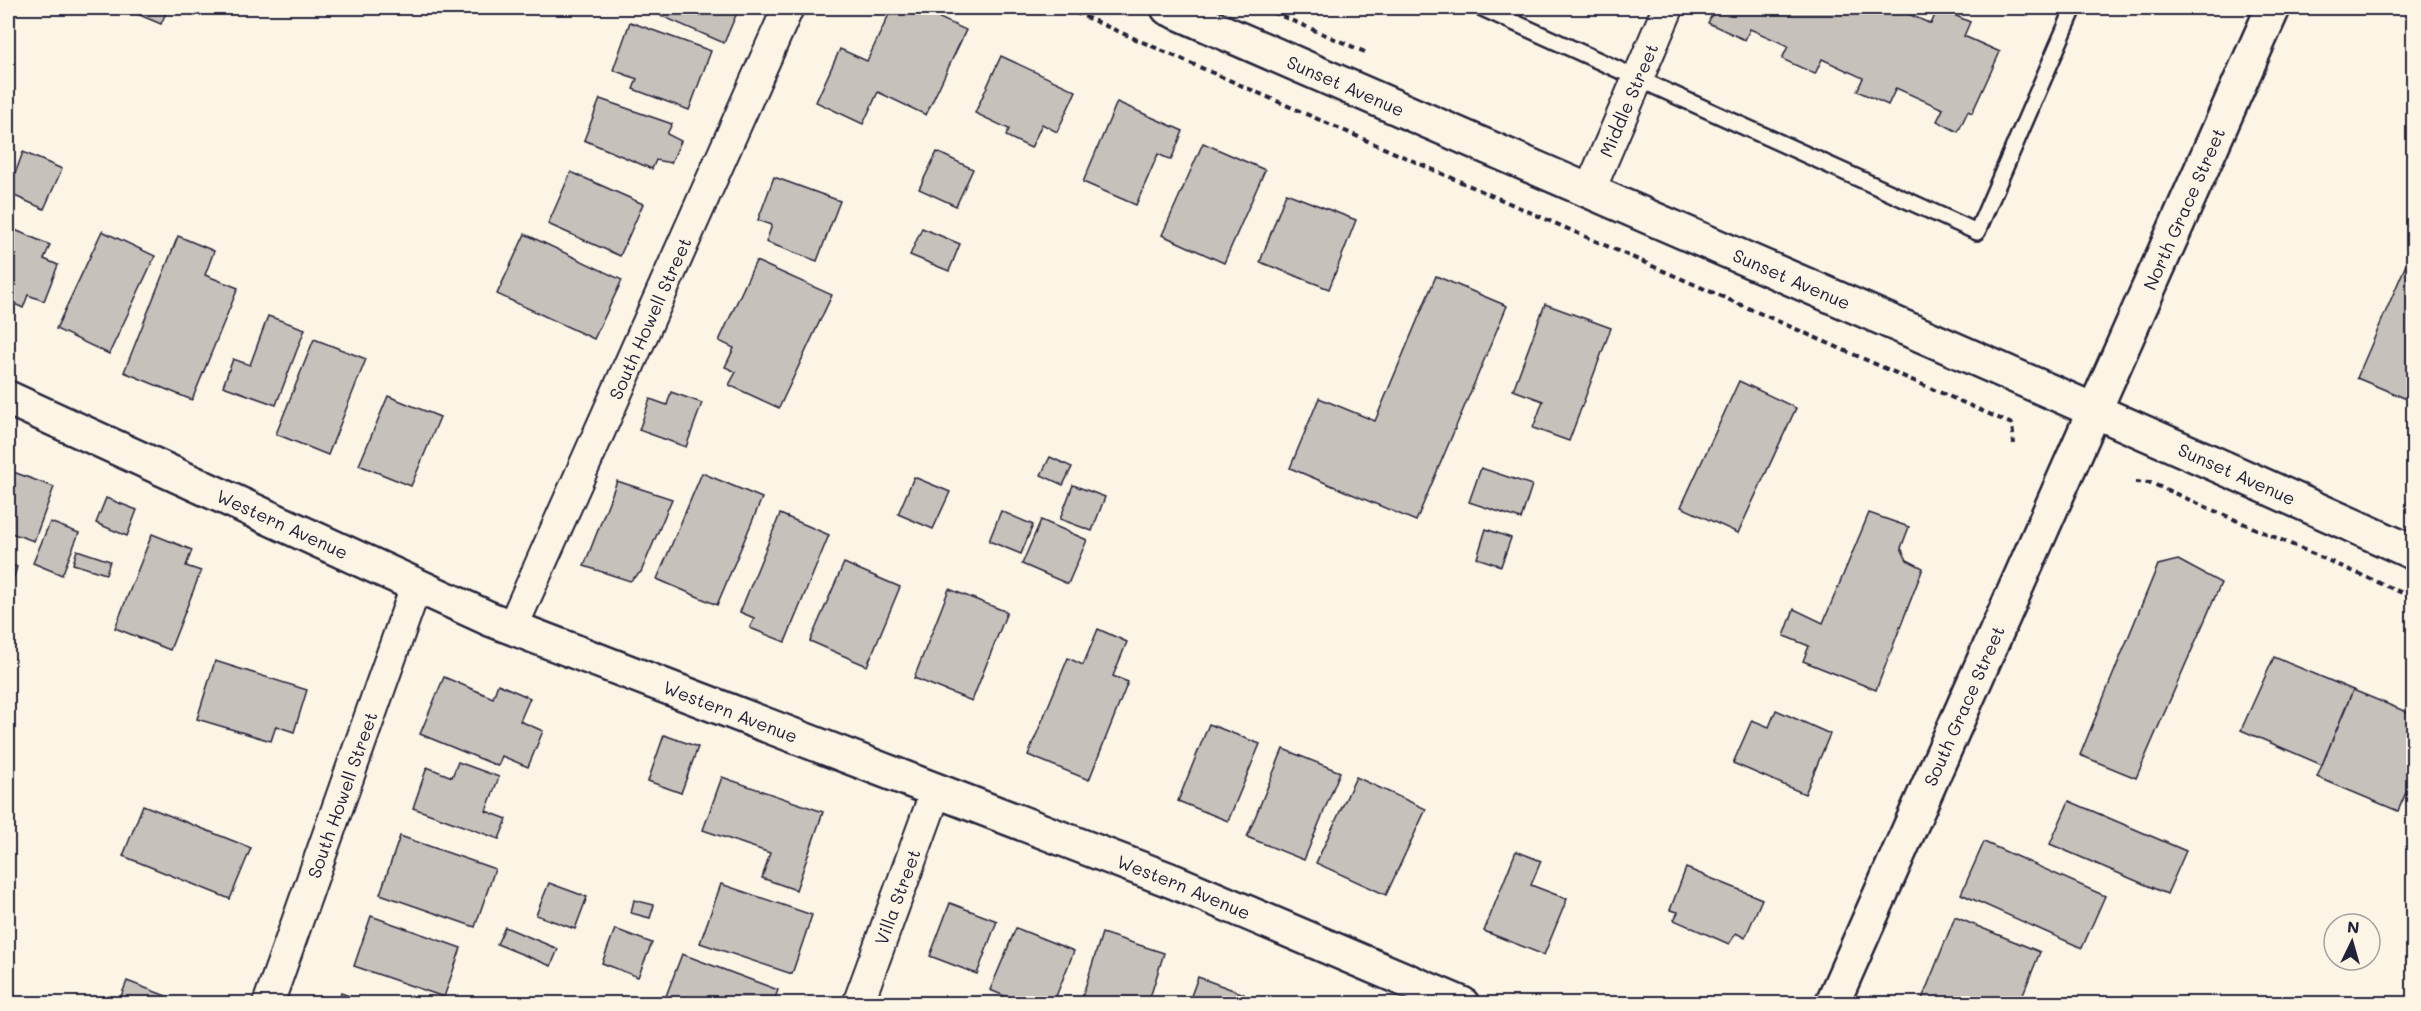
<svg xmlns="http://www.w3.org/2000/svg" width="2421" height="1011" font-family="Mali,sans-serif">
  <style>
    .building { fill: #c6c1bb; stroke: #22223b; stroke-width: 1.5 }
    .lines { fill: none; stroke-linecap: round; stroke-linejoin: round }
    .service-casing { stroke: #22223b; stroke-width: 20 }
    .minor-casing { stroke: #22223b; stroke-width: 34 }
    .tertiary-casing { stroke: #22223b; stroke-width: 38 }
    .secondary-casing { stroke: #22223b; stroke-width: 38 }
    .primary-casing { stroke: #22223b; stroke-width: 38 }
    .path { stroke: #22223b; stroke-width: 4; stroke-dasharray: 6 4.5; stroke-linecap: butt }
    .service { stroke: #fcf5e5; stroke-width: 15 }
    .minor { stroke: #fcf5e5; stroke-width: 30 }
    .tertiary { stroke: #fcf5e5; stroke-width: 33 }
    .secondary { stroke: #fcf5e5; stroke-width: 33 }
    .primary { stroke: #fcf5e5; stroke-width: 33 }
    .labels { text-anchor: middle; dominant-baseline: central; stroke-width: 4.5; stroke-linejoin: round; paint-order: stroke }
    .street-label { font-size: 18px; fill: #22223b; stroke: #fcf5e5 }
  </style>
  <rect width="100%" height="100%" fill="#fcf5e5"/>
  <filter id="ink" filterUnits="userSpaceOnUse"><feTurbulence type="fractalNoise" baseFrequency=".0167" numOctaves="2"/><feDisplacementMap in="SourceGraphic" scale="12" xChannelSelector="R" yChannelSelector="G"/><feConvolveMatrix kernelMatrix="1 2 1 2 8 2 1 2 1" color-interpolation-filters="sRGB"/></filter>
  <g filter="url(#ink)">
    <g class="building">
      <polygon points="123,8 168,8 161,24"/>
      <polygon points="660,8 739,8 724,43 657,14"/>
      <polygon points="892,8 918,8 966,30 926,115 878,92 863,124 816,102 840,49 867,61"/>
      <polygon points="1715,8 1895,8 1931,24 1938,8 1970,22 1964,36 2000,52 1972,113 1968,111 1958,132 1937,121 1943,109 1896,88 1888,105 1857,91 1863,78 1822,59 1815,74 1782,59 1788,46 1750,29 1745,40 1708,23"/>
      <polygon points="630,22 711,51 689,110 633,89 637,79 613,70"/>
      <polygon points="1001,56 1076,91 1057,132 1042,124 1031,148 1006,136 1009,129 975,113"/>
      <polygon points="600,99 672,124 667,134 681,141 671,163 656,160 652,169 584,140"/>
      <polygon points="1117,102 1183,131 1171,160 1158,154 1136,205 1083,182"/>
      <polygon points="1203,143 1265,170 1224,263 1162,235"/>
      <polygon points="23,152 62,169 44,209 8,193"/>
      <polygon points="937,152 973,169 956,206 919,189"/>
      <polygon points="571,172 643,204 620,256 548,224"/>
      <polygon points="774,177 840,201 817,261 766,242 772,225 758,220"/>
      <polygon points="1286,193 1356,220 1329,289 1260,262"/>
      <polygon points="8,227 50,245 44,259 58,265 44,301 28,295 23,308 8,301"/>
      <polygon points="922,228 960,244 949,271 910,255"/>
      <polygon points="102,231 155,256 109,354 56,329"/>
      <polygon points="525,234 622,280 594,339 497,294"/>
      <polygon points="178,236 214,251 205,275 238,288 192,400 124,372"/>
      <polygon points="2414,246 2414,402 2357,378"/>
      <polygon points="756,261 832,295 779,408 729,385 736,372 725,367 734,348 719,341"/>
      <polygon points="1436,276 1507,306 1416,521 1290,468 1319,398 1375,421"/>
      <polygon points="1545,304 1611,328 1569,441 1533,428 1543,401 1513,390"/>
      <polygon points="268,316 305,329 276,405 223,386 233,359 250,365"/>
      <polygon points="314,339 366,359 328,455 276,434"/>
      <polygon points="1739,381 1796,408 1738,533 1681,507"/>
      <polygon points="671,392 702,403 686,447 639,430 650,399 667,405"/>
      <polygon points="388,396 440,417 411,486 359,465"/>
      <polygon points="1050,457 1072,467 1063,485 1041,475"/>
      <polygon points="1481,468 1532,485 1521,519 1469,502"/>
      <polygon points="8,470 54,487 34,541 8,532"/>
      <polygon points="702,473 762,498 717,605 657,579"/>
      <polygon points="914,477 950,492 933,529 898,514"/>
      <polygon points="617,481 672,499 641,572 630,581 584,566"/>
      <polygon points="1073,485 1105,497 1092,531 1060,519"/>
      <polygon points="106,498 137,510 127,536 96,523"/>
      <polygon points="1001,511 1033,525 1021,554 989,541"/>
      <polygon points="1869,513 1909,527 1901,548 1907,560 1923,568 1876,690 1803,661 1809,646 1784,636 1794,609 1823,623"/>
      <polygon points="780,514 829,535 785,642 750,628 754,618 740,612"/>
      <polygon points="1041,520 1087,540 1068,584 1022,564"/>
      <polygon points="50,522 79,533 62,575 33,563"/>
      <polygon points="1486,529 1511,538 1501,566 1477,558"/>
      <polygon points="152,534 192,550 186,566 201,571 170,650 115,628"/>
      <polygon points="77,550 110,561 106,574 73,564"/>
      <polygon points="2178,560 2221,583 2136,778 2080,755 2158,565"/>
      <polygon points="8,563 17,567 8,596"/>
      <polygon points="844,563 900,587 867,666 810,641"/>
      <polygon points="949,589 1007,612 972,701 914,678"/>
      <polygon points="1098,629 1127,642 1113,676 1128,682 1089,780 1028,755 1068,658 1083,665"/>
      <polygon points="2274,657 2353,690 2322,765 2241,730"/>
      <polygon points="215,661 307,690 294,732 276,726 271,741 197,719"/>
      <polygon points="444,677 493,698 498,684 530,698 520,721 543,731 528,767 502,756 498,766 420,734"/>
      <polygon points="2353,690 2414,715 2414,774 2398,811 2317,777"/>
      <polygon points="1776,710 1830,734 1805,794 1733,763 1752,720 1769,727"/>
      <polygon points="1209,724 1260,744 1228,821 1178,801"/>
      <polygon points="664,735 698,747 681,793 648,781"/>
      <polygon points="1283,749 1340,772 1304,860 1247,837"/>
      <polygon points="458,762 499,777 486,811 507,819 499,839 413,808 427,767 452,777"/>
      <polygon points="722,777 823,812 796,890 762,878 770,853 703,830"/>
      <polygon points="1356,777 1426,809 1386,895 1316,863"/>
      <polygon points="2069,801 2186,851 2167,894 2050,844"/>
      <polygon points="143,805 251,848 230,899 123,856"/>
      <polygon points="400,836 495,869 475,927 380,894"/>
      <polygon points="1984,842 2105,896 2082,948 1961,894"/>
      <polygon points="1516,851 1541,861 1531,885 1567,899 1544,955 1484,931"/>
      <polygon points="1686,868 1762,899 1745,938 1736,933 1729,944 1674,920 1678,912 1670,910"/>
      <polygon points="549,883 587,897 575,929 536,915"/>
      <polygon points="721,884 812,915 792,974 700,943"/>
      <polygon points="634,900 654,905 650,918 631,913"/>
      <polygon points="950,903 997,921 977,974 930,956"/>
      <polygon points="371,916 461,948 444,997 354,966"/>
      <polygon points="1955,917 2040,952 2019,1004 1920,1004"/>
      <polygon points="505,927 558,949 551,966 497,944"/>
      <polygon points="1016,928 1074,951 1053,1004 1025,1004 990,990"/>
      <polygon points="615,929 652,943 638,977 602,963"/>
      <polygon points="1102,933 1164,953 1148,1004 1080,1004"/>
      <polygon points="682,954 778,990 773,1004 663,1004"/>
      <polygon points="1198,977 1244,994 1241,1004 1188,1004"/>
      <polygon points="127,981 187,1004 118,1004"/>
      <polygon points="341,993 371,1004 337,1004"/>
    </g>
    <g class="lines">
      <g class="service-casing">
        <polyline id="service" points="1482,8 1977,232 2074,8"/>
      </g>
      <g class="minor-casing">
        <g id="minor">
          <path id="s1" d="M1589,192L1668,8"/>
          <path id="s2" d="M512,628L788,8"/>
          <path id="s3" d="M268,1004L416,586"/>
          <path id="s4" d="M858,1004L936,791"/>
        </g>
      </g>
      <g class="tertiary-casing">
        <g id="tertiary">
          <path id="s5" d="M8,398L490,619L1175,882L1462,1004"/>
          <path id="s6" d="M1832,1004L2095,409"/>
        </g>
      </g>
      <g class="secondary-casing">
        <g id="secondary">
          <path id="s7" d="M2095,409L2273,8"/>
        </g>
      </g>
      <g class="primary-casing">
        <g id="primary">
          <path id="s8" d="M1168,8C1583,190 2000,366 2414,553"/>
        </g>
      </g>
      <g class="path">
        <polyline points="1065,8 2012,424 2014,444"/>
        <polyline points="1263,8 1365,52"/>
        <polyline points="2135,482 2151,483 2414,598"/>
      </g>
      <use href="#service" class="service"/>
      <use href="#minor" class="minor"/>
      <use href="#tertiary" class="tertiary"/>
      <use href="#secondary" class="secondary"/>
      <use href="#primary" class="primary"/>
    </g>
  </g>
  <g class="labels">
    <g class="street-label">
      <text stroke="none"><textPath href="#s8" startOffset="194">Sunset Avenue</textPath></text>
      <text stroke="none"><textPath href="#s1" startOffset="100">Middle Street</textPath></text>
      <text stroke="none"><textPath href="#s7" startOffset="219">North Grace Street</textPath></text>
      <text stroke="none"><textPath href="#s8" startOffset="680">Sunset Avenue</textPath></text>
      <text stroke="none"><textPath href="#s2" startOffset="339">South Howell Street</textPath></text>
      <text stroke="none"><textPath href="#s8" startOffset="1166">Sunset Avenue</textPath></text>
      <text stroke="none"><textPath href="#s5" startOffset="302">Western Avenue</textPath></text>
      <text stroke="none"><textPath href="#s6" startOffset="326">South Grace Street</textPath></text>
      <text stroke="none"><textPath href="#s5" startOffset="788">Western Avenue</textPath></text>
      <text stroke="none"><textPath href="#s3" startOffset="222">South Howell Street</textPath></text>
      <text stroke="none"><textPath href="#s5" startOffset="1274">Western Avenue</textPath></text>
      <text stroke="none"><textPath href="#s4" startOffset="114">Villa Street</textPath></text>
    </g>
  </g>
  <rect width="2421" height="1011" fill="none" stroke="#fcf5e5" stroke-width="30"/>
  <rect x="15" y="15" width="2391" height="981" fill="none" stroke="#22223b" stroke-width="2" filter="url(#ink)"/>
  <g transform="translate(2352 942) rotate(5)"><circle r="28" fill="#fcf5e5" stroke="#a5a1a1" stroke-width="1.5"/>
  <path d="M0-4.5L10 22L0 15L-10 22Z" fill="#22223b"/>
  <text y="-9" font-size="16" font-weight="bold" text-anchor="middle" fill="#22223b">N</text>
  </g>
</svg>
